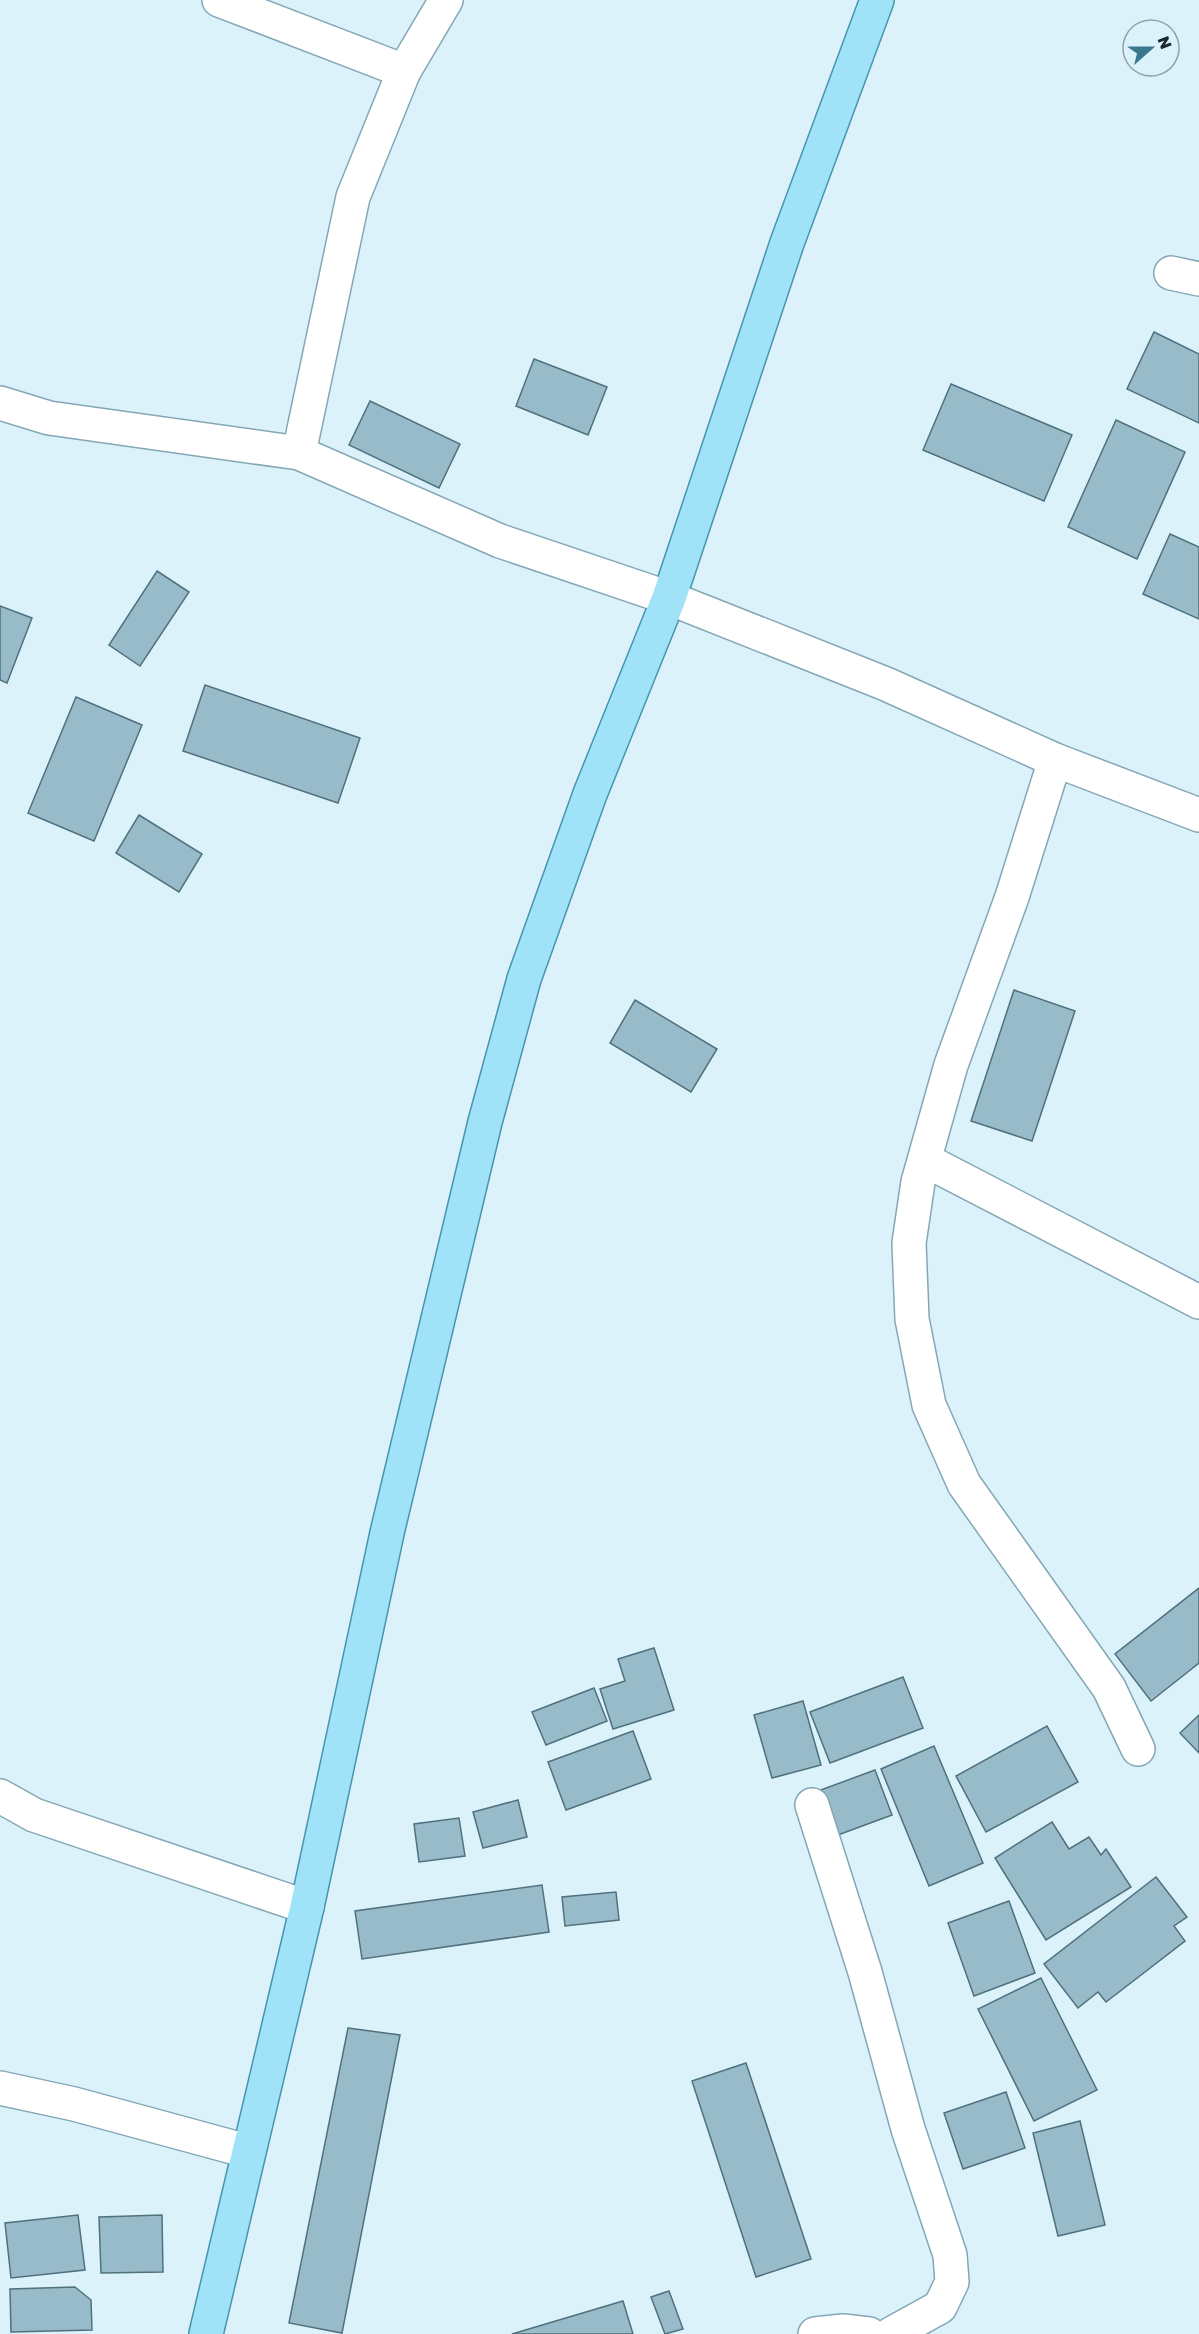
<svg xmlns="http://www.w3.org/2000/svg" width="1199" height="2334" font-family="'Golos Text',sans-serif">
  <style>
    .building { fill: #98bbca; stroke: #4f717e; stroke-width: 1.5 }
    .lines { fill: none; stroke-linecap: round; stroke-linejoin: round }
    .minor-casing { stroke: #84a7b5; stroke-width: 36 }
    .major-casing { stroke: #4894af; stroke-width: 36 }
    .minor { stroke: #fff; stroke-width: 33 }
    .major { stroke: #a0e2f8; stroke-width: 33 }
  </style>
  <rect width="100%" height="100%" fill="#dcf2fb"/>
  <g class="building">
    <polygon points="1154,332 1199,354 1199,423 1127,389"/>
    <polygon points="534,359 607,387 588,435 516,406"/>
    <polygon points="951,384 1072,435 1044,501 923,450"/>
    <polygon points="370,401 460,444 439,488 349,445"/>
    <polygon points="1116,420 1185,452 1137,559 1068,527"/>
    <polygon points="1170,534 1199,547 1199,619 1143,594"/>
    <polygon points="157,571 189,592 140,666 109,645"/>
    <polygon points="0,606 32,618 7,683 0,680"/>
    <polygon points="205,685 360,738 338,803 183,751"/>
    <polygon points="76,697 142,725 94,841 28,813"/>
    <polygon points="139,815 202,854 179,892 116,853"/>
    <polygon points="1014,990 1075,1011 1032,1141 971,1121"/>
    <polygon points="635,1000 717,1049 691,1092 610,1043"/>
    <polygon points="1199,1588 1199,1663 1151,1701 1115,1654"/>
    <polygon points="654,1648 674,1710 613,1729 600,1689 625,1681 618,1659"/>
    <polygon points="903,1677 923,1728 830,1763 810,1712"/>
    <polygon points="594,1688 607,1721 546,1745 532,1712"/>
    <polygon points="803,1701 821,1765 772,1778 754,1715"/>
    <polygon points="1199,1715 1199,1753 1180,1733"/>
    <polygon points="1047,1726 1078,1782 986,1832 956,1776"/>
    <polygon points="633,1731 651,1779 566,1810 548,1762"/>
    <polygon points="934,1746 983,1863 929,1886 881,1769"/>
    <polygon points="875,1770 892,1815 827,1839 810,1794"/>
    <polygon points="518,1800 527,1837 483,1848 473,1812"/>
    <polygon points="459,1818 465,1856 419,1862 414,1824"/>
    <polygon points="1052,1822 1069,1849 1089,1837 1101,1855 1106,1849 1131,1887 1046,1940 995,1858"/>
    <polygon points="1156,1877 1187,1917 1174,1926 1185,1941 1106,2002 1098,1992 1078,2008 1044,1964"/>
    <polygon points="542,1885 549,1932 362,1959 355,1911"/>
    <polygon points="616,1892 619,1920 565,1926 562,1897"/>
    <polygon points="1009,1901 1035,1973 974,1996 948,1923"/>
    <polygon points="1041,1978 1097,2090 1034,2121 978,2009"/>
    <polygon points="348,2028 400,2035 342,2333 289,2323"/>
    <polygon points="746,2063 811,2259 756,2277 692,2081"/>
    <polygon points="1006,2092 1025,2148 963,2169 944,2113"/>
    <polygon points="1080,2121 1105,2225 1058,2236 1033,2133"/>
    <polygon points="78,2215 85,2270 11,2278 5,2223"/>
    <polygon points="162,2215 163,2272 101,2273 99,2217"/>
    <polygon points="75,2287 91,2300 92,2330 11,2332 10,2289"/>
    <polygon points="669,2291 683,2329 665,2334 651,2297"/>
    <polygon points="623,2301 633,2334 512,2334"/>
  </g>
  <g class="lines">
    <g class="minor-casing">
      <g id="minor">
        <polyline points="219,0 404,71"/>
        <polyline points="446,0 404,71 353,197 299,453 500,541 669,598 886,684 1055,760 1199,815"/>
        <polyline points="1171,273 1199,279"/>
        <polyline points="0,403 49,418 299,453"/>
        <polyline points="1055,760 1012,897 951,1065 918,1182 909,1243 912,1319 929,1405 964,1484 1109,1688 1138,1749"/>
        <polyline points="925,1160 1199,1302"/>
        <polyline points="0,1796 34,1815 307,1907"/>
        <polyline points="812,1805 865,1972 908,2129 950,2255 952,2282 940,2307 891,2334"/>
        <polyline points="0,2088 74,2104 247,2151"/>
        <polyline points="815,2334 843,2331 869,2334"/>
      </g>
    </g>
    <g class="major-casing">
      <polyline id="major" points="206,2334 307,1907 387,1533 485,1122 524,979 590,794 669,598 787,243 877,0"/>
    </g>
    <use href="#minor" class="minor"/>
    <use href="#major" class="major"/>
  </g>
  <g transform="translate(1151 48) rotate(69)"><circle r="28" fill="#dcf2fb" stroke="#8ea1a9" stroke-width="1.5"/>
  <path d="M0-4.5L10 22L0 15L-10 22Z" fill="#3a788e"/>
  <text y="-9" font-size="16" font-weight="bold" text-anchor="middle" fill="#1a282e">N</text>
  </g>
</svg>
